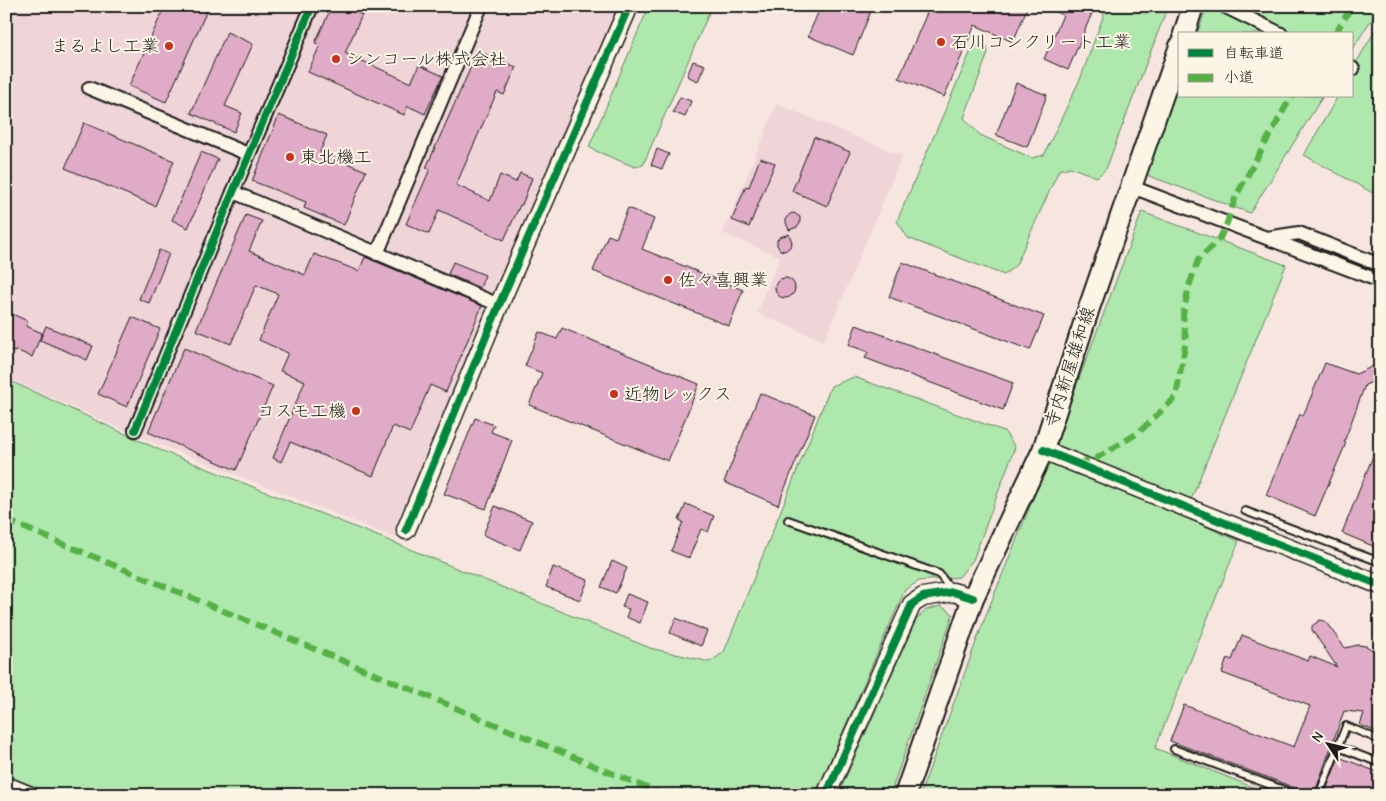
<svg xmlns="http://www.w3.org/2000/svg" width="1386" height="801" font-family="'Comic Neue','Klee One',sans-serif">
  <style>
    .built { fill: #efd4d8 }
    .green { fill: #aee8ac; stroke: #658264 }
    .building { fill: #dfabc6; stroke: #1c1c1c }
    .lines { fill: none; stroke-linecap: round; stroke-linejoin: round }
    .lane-casing { stroke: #1c1c1c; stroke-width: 10 }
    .street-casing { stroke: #1c1c1c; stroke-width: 16 }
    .secondary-casing { stroke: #1c1c1c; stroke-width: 21 }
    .primary-casing { stroke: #1c1c1c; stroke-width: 24 }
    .lane { stroke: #fcf5e5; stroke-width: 6 }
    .street { stroke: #fcf5e5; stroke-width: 12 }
    .secondary { stroke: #fcf5e5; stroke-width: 18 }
    .primary { stroke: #fcf5e5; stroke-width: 20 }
    .quiet { stroke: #55b145; stroke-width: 6; stroke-dasharray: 12 6; stroke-linecap: butt }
    .cycleway-casing { stroke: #fcf5e5; stroke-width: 11 }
    .cycleway { stroke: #00873e; stroke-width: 8 }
    .poi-dot { fill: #c8321e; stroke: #fcf5e5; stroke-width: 2 }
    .labels { text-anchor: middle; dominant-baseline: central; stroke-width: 4; stroke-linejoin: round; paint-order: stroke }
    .poi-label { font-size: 18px; fill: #1c1c1c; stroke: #fcf5e5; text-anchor: start }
    .street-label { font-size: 18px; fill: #1c1c1c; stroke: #fcf5e5 }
  </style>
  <rect width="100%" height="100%" fill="#f6e6df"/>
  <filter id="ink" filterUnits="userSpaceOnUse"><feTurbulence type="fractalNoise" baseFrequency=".02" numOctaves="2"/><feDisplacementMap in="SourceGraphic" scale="10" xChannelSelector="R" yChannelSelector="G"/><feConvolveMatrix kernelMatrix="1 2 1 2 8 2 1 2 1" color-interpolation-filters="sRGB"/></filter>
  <g filter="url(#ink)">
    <g class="built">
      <polygon points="6,6 624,6 396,538 128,432 6,377"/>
      <polygon points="777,104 902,156 824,341 757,313 780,257 723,233"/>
    </g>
    <g class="green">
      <polygon points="649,6 712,6 643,165 635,167 596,151 589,147"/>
      <polygon points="1107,6 1168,6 1106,169 1097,177 1070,167 1059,170 1016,265 1004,275 908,238 897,221 973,46 981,41 987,46 988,53 964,118 980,135 1032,158 1044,155 1081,77"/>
      <polygon points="1207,6 1380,6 1352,50 1352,34 1197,34"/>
      <polygon points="1380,22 1380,197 1304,155 1338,96 1352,96 1352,70"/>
      <polygon points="1180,76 1180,96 1323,96 1250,213 1141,173"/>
      <polygon points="1142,212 1286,265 1184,517 1239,541 1155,748 1272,795 920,795 986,615 1043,474"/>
      <polygon points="854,377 1004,431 1015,447 973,560 959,577 919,581 905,590 815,795 55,795 6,775 6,379 160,450 395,543 650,648 710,662 724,652 831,386"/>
      <polygon points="941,606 953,614 890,795 838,795 916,620 926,610"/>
    </g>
    <g class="building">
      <polygon points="165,6 209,6 166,102 129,86"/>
      <polygon points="332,6 343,6 362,15 345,53 411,83 419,65 443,76 425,114 408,106 404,115 308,72 320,45 315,43"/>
      <polygon points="821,6 873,6 853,55 808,36"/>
      <polygon points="930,6 1028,6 1013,42 975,25 944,97 899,78"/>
      <polygon points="1042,6 1095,6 1068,70 1044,59 1063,15"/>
      <polygon points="227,32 253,44 225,106 242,113 234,132 191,113"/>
      <polygon points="478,51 516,67 504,95 497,92 456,185 490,201 500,175 516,182 520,173 532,178 522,205 520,205 504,240 439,210 429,234 406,224 430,169 426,168"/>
      <polygon points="693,61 705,65 698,81 687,76"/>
      <polygon points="1016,83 1047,95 1027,147 996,135"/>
      <polygon points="680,97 691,101 685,117 673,112"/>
      <polygon points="279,115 327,135 320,152 366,171 344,225 304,208 306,202 252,181"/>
      <polygon points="84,123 174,161 155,206 65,168"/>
      <polygon points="814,137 850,152 827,206 792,191"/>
      <polygon points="657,149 669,154 662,169 651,165"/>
      <polygon points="201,152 218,159 188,228 172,220"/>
      <polygon points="760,158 775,163 749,227 732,220 746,186 749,187"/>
      <polygon points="628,208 654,219 642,249 743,290 729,326 593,271 608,235 616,238"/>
      <polygon points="794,213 800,217 800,224 797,227 789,230 786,223 786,218 790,214"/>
      <polygon points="246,215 262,221 249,251 305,275 314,254 359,271 365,257 482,306 446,392 430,385 410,433 393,426 373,476 290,442 281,462 273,458 305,381 280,371 288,353 259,340 278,294 256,285 231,344 196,330"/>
      <polygon points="789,234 792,242 791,246 785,251 780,250 777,245 777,240 780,237"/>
      <polygon points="159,250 169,254 149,303 139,299"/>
      <polygon points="453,262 485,275 480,288 448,274"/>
      <polygon points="902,262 1044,316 1030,350 889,297"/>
      <circle cx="785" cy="288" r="10"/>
      <polygon points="12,314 28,321 26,326 42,333 32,357 16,350 15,352 6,349 6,327"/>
      <polygon points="132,317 160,329 127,407 98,394"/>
      <polygon points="856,325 1013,383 1003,410 865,358 868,352 849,345"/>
      <polygon points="46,326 93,346 87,360 40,340"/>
      <polygon points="562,328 699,384 668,461 529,405 542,373 525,366 539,332 557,339"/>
      <polygon points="184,348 273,386 236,470 148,432"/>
      <polygon points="1325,363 1356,374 1380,363 1380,379 1365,385 1344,442 1346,443 1315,516 1266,495 1300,414 1303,416"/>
      <polygon points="760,393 815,415 778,505 724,482"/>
      <polygon points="475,418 494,425 491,432 512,440 486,509 444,494"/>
      <polygon points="1379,441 1380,441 1380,549 1342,533"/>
      <polygon points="686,504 714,516 708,532 701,529 689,558 671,551 683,522 679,520"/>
      <polygon points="495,506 532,521 520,550 483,535"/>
      <polygon points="612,561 627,568 616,593 601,587"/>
      <polygon points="553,567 588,580 580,600 546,587"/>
      <polygon points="627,594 648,602 640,623 626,617 629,609 622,607"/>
      <polygon points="676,618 707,631 701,646 670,633"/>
      <polygon points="1320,620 1325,621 1345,648 1358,645 1366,646 1380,655 1380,733 1360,725 1364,713 1344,711 1314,795 1170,741 1184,705 1294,747 1310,706 1222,673 1227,658 1232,660 1242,635 1308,661 1310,656 1337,667 1312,630 1312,626"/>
      <polygon points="1339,757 1380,773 1380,795 1324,795"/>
    </g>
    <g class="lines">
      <g class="lane-casing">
        <g id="lane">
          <polyline points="1245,511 1380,562"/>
          <polyline points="788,520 939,574 951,590"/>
          <polyline points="1338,747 1380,763"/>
          <polyline points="1174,749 1297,795"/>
          <polyline points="1319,795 1346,726 1380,740"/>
        </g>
      </g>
      <g class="street-casing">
        <g id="street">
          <polyline points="1224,6 1281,34"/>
          <polyline points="1352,68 1353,69"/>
          <polyline points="89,88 248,154"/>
          <polyline points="1132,187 1380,281"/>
          <polyline points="233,192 499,305"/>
          <polyline points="1267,238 1299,233 1380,265"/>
          <polyline points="377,254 481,6"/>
          <polyline points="135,430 233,192 312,6"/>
        </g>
      </g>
      <g class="secondary-casing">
        <g id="secondary">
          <polyline points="1043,450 1380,585"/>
          <polyline points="406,530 499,305 629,6"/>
          <polyline points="6,786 28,795"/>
          <polyline points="826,795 912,604 923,597 953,592 973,598"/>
        </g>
      </g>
      <g class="primary-casing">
        <g id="primary">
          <polyline points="1184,34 1193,6"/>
          <polyline points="905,795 973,598 1043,450 1088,311 1180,46"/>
        </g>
      </g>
      <use href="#lane" class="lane"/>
      <use href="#street" class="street"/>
      <use href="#secondary" class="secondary"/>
      <use href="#primary" class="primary"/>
      <g class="quiet">
        <polyline points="1335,34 1352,6"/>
        <polyline points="1077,463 1095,459 1138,433 1176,397 1186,340 1183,315 1189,286 1198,260 1220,238 1227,223 1236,196 1287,104 1293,96"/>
        <polyline points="6,520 664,795"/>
      </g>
      <g class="cycleway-casing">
        <g id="cycleway">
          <polyline points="135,430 233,192 312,6"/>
          <polyline points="1043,450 1380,585"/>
          <polyline points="406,530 499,305 629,6"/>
          <polyline points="826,795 912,604 923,597 953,592 973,598"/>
        </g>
      </g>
      <use href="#cycleway" class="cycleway"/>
    </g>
  </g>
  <g class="poi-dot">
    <circle cx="941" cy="42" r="5"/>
    <circle cx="169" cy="46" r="5"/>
    <circle cx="336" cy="59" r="5"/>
    <circle cx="290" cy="157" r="5"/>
    <circle cx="668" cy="280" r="5"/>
    <circle cx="614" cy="394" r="5"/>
    <circle cx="356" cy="411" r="5"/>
  </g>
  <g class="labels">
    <g class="poi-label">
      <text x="951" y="42">石川コンクリート工業</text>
      <text x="159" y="46" text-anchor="end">まるよし工業</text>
      <text x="346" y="59">シンコール株式会社</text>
      <text x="300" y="157">東北機工</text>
      <text x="678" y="280">佐々喜興業</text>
      <text x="624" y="394">近物レックス</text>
      <text x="346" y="411" text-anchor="end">コスモ工機</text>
    </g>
    <g class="street-label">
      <text transform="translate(1070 367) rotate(-72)">寺内新屋雄和線</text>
    </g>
  </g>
  <rect width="1386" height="801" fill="none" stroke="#fcf5e5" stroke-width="25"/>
  <rect x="12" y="12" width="1361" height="776" fill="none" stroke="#1c1c1c" stroke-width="2" filter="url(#ink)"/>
  <rect x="1178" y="32" width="175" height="65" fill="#fcf5e5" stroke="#a29e95"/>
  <rect x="1188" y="49" width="25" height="8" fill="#00873e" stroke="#a29e95"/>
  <text x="1224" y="58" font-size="15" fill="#1c1c1c">自転車道</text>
  <rect x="1188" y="74" width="25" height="8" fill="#55b145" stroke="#a29e95"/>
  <text x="1224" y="82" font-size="15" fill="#1c1c1c">小道</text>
  <g transform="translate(1328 744) rotate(305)" stroke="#fcf5e5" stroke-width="4" paint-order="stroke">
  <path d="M0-4L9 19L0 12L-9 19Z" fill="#1c1c1c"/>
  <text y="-8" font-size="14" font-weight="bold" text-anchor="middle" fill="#1c1c1c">N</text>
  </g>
</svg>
